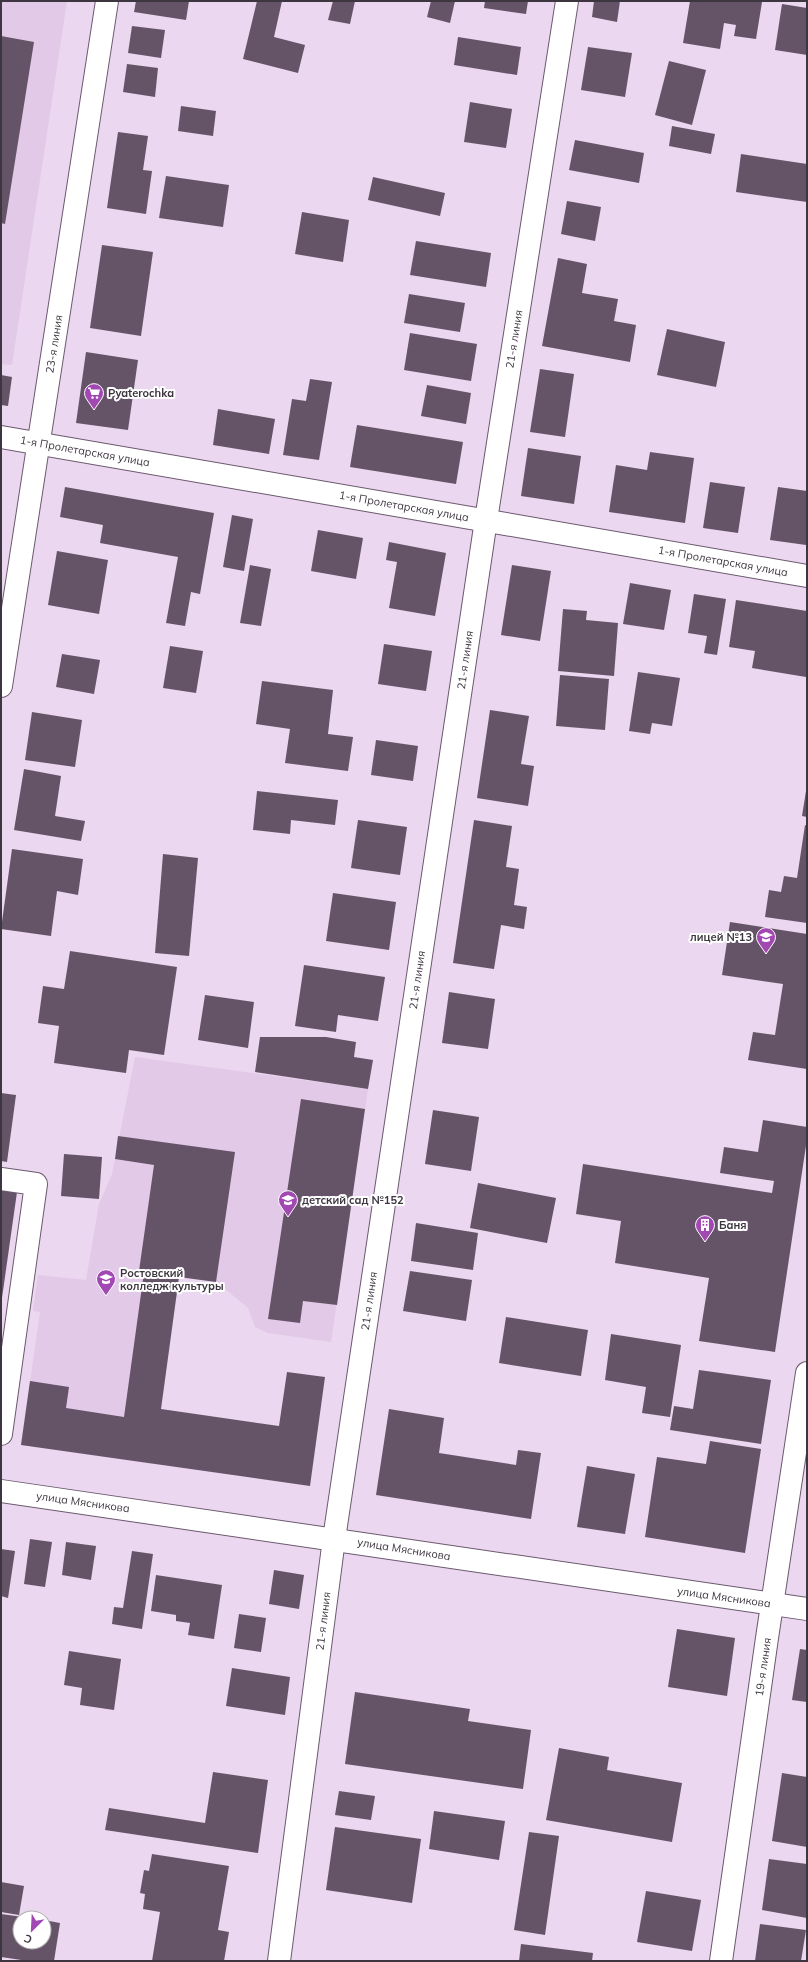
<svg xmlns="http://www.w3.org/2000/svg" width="808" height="1962" font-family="Mulish,sans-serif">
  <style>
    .built { fill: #e2c9e7 }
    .building { fill: #655468 }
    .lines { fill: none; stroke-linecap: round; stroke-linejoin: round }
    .minor-casing { stroke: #6b596e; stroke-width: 24 }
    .major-casing { stroke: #6b596e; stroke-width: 24 }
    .minor { stroke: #fff; stroke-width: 22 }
    .major { stroke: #fff; stroke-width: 22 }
    .labels { text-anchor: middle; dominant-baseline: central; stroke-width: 4; stroke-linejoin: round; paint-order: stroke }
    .street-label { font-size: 11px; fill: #3d353f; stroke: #fff }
    .poi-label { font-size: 11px; font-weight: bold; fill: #3d353f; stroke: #fff; text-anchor: start }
  </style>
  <rect width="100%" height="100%" fill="#ebd7ef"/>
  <g class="built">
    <polygon points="1,1 67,1 12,365 1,364"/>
    <polygon points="135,1057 368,1089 331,1342 268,1333 255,1327 248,1308 217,1282 179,1277 153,1464 21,1445 40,1312 33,1311 38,1275 86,1280 99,1204 112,1174"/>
  </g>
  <g class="building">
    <polygon points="136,1 189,1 186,20 134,12"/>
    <polygon points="257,1 282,1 274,37 305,45 298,73 243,59"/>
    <polygon points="333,1 355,1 350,24 328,20"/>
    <polygon points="431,1 455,1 450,23 427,17"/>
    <polygon points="485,1 528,1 526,14 484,8"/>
    <polygon points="594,1 620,1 617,22 592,17"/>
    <polygon points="690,1 762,2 756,39 734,36 736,25 724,23 720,49 683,43"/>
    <polygon points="782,4 807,8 807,55 775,50"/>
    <polygon points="132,26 165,30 161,58 128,53"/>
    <polygon points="1,36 34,42 5,224 1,223"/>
    <polygon points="458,37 521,47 517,75 454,65"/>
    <polygon points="588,47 632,53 625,97 581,90"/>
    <polygon points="669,61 706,70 692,125 655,115"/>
    <polygon points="127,64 158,68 155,97 123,92"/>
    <polygon points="470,102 512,109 506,148 464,142"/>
    <polygon points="181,106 216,111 213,136 178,131"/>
    <polygon points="672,126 715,134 711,154 669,146"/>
    <polygon points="118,132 148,136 143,170 152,171 146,214 107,208"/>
    <polygon points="575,140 644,153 639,183 569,170"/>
    <polygon points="741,154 807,164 807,202 736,192"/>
    <polygon points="166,176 229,185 223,227 159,218"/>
    <polygon points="373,177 445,193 440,216 368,200"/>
    <polygon points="567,201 601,207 595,241 561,234"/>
    <polygon points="302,212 349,220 343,262 295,254"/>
    <polygon points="416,241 491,253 486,287 410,275"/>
    <polygon points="102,245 153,252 141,336 90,328"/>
    <polygon points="558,258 587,264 582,293 618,299 614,321 636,325 630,362 542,346"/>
    <polygon points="409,294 465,303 460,332 404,323"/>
    <polygon points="667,329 725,342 716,387 657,375"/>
    <polygon points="410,333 477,344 471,381 404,370"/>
    <polygon points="86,352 138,360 128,430 76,423"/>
    <polygon points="540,369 574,374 565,437 530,432"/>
    <polygon points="1,375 12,377 8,406 1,405"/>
    <polygon points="310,379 332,382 319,460 283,455 292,399 306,401"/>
    <polygon points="427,385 471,393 466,424 421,416"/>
    <polygon points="218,409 275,419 269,454 213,445"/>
    <polygon points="357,425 463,442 456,484 350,467"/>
    <polygon points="528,448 581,456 574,504 521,496"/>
    <polygon points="650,452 694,458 685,523 609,512 616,465 647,470"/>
    <polygon points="710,482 745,487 738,533 703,528"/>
    <polygon points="65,487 214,513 200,594 191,592 185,626 166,623 178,557 100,543 103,525 60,517"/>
    <polygon points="778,487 807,491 806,545 770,540"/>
    <polygon points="232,515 253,519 244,571 223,567"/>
    <polygon points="318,530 363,538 356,579 311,571"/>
    <polygon points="389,542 446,553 435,616 389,608 397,562 386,560"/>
    <polygon points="57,551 108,560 99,614 48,605"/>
    <polygon points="250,565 271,569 261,626 240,623"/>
    <polygon points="512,565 551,571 540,641 501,635"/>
    <polygon points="630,583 671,590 664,630 623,624"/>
    <polygon points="694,594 726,599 717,655 704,653 707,636 688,633"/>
    <polygon points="736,600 807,611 806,677 752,668 755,651 729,647"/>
    <polygon points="563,609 587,611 586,620 618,623 614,676 558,671"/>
    <polygon points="384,644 432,651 426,691 378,684"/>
    <polygon points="170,646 203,651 196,693 163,688"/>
    <polygon points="62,654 100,660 94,694 56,687"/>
    <polygon points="638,672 680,678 672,726 652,723 650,734 629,731"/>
    <polygon points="560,675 609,679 605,730 556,726"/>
    <polygon points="262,681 333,690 328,734 353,737 348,771 285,763 290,729 256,724"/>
    <polygon points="490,710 529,716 521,764 534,766 528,806 477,798"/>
    <polygon points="32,712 82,720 75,767 25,760"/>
    <polygon points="376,740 418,746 413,781 371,775"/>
    <polygon points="24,769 61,776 55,816 85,821 81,841 14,830"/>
    <polygon points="257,791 338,800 335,825 291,820 290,834 253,830"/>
    <polygon points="806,791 807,791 807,817 802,816"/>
    <polygon points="358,820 407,827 400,875 351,868"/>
    <polygon points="474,820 512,826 506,867 519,869 514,905 527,907 524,929 501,925 494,969 453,963"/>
    <polygon points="805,825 807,826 807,923 765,917 769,890 781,892 784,876 797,878"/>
    <polygon points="12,849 83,859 78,895 57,891 51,936 1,929"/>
    <polygon points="163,854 198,858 189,956 155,953"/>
    <polygon points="333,893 396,902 389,950 326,941"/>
    <polygon points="730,922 807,934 807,1069 748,1060 753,1032 775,1035 783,984 722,975"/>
    <polygon points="70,951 177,967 164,1055 129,1050 126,1073 54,1063 59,1026 38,1023 43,986 64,989"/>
    <polygon points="304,965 385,977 378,1021 338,1015 336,1032 295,1026"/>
    <polygon points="449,992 495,999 488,1049 442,1043"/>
    <polygon points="205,995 254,1002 248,1048 198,1040"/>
    <polygon points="260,1037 326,1037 356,1042 354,1057 373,1060 368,1089 255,1072"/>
    <polygon points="1,1093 16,1095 7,1162 1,1161"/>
    <polygon points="301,1099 365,1109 337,1305 303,1301 300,1323 268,1319"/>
    <polygon points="433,1110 479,1117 471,1171 425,1164"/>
    <polygon points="763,1120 807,1127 807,1139 775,1352 699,1341 709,1278 615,1263 621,1221 576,1214 583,1164 772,1193 774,1181 720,1173 724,1147 758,1152"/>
    <polygon points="118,1136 235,1152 216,1282 179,1277 161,1409 279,1426 287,1372 325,1377 310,1486 21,1445 30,1381 69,1387 66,1408 124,1417 144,1272 139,1271 154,1165 115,1159"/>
    <polygon points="64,1154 102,1157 99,1199 61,1196"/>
    <polygon points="478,1183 556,1198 547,1243 470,1228"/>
    <polygon points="1,1190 17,1192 2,1298 1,1298"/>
    <polygon points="416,1223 478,1233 473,1270 411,1261"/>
    <polygon points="410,1271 472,1280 466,1321 403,1311"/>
    <polygon points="506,1317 588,1330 581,1376 499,1363"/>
    <polygon points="611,1334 681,1345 670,1417 642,1413 646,1387 605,1380"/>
    <polygon points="699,1370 771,1380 761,1444 670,1430 674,1406 693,1409"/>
    <polygon points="389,1409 444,1418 439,1453 516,1465 518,1450 541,1453 531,1519 376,1495"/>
    <polygon points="710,1441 761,1449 745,1553 645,1537 657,1457 706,1464"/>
    <polygon points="587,1466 635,1474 625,1534 577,1527"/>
    <polygon points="30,1539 52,1542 45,1587 24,1584"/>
    <polygon points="66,1542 96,1546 91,1580 62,1575"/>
    <polygon points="1,1549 15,1551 8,1598 1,1596"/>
    <polygon points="132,1551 153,1554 142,1629 112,1624 114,1607 123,1608"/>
    <polygon points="274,1570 304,1575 299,1609 269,1604"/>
    <polygon points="156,1575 222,1585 214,1639 188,1635 190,1623 176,1621 176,1615 151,1611"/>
    <polygon points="239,1614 266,1618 261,1652 234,1648"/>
    <polygon points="677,1629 735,1638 727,1696 668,1687"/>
    <polygon points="800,1649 807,1650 807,1702 792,1700"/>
    <polygon points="69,1651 121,1659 114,1710 80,1705 82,1688 64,1685"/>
    <polygon points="232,1668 290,1677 285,1715 226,1706"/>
    <polygon points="355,1692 470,1709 468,1721 531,1730 523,1789 345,1764"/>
    <polygon points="559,1748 609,1757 607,1770 682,1783 672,1842 546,1820"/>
    <polygon points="213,1772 268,1780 258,1853 105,1830 109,1808 205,1823"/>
    <polygon points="782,1773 807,1777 807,1847 772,1841"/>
    <polygon points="339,1791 375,1796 371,1820 335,1815"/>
    <polygon points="434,1811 505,1821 499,1860 429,1849"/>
    <polygon points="335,1827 421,1839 412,1903 326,1890"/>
    <polygon points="529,1832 559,1836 545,1935 514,1930"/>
    <polygon points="152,1854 229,1866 218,1930 229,1932 224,1961 152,1961 160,1912 143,1909 145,1894 140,1893 144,1870 149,1871"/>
    <polygon points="769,1859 807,1864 807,1918 762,1910"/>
    <polygon points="1,1882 24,1886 19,1915 1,1912"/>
    <polygon points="646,1891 701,1900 692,1951 637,1942"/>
    <polygon points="1,1914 23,1917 20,1918 20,1942 44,1942 44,1920 60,1923 54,1961 28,1961 1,1957"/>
    <polygon points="760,1924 806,1930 801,1961 755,1961"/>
    <polygon points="521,1944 593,1953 592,1961 519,1961"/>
  </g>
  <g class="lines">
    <g class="minor-casing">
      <g id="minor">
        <polyline points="1,437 807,576"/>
        <polyline points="1,686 107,1"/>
        <polyline points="1,1179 36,1184 1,1434"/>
        <polyline points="279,1961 334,1539 486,520 567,1"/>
        <polyline points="721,1961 767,1638 807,1373"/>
      </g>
    </g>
    <g class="major-casing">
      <polyline id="major" points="1,1491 807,1609"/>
    </g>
    <use href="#minor" class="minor"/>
    <use href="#major" class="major"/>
  </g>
  <defs>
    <g id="supermarket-pin" transform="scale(1)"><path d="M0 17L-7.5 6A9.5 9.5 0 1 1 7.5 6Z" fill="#a148b3" stroke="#fff"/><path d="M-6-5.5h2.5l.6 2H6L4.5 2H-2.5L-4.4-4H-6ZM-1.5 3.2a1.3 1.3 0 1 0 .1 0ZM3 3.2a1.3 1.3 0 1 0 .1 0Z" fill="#fff"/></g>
    <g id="school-pin" transform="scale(1)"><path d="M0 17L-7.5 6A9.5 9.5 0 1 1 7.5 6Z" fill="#a148b3" stroke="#fff"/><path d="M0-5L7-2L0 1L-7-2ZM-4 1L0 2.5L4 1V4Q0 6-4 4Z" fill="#fff"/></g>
    <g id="building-pin" transform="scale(1)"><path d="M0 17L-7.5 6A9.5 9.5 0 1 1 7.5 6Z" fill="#a148b3" stroke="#fff"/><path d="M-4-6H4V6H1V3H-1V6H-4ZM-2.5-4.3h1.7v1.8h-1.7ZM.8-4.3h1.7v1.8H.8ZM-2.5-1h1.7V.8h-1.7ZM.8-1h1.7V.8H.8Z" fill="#fff"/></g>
    <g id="university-pin" transform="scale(1)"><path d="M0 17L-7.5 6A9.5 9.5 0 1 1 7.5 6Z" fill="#a148b3" stroke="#fff"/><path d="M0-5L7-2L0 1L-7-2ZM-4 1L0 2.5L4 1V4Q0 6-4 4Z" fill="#fff"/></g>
  </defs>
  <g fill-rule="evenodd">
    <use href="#supermarket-pin" x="94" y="393"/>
    <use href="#school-pin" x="766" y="937"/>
    <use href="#school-pin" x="288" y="1200"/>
    <use href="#building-pin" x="705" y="1225"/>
    <use href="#university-pin" x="106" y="1279"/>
  </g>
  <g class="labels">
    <g class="street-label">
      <text transform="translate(514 339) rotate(-81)">21-я линия</text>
      <text transform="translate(54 344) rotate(-81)">23-я линия</text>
      <text transform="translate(85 451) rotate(10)">1-я Пролетарская улица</text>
      <text transform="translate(404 506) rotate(10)">1-я Пролетарская улица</text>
      <text transform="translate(723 561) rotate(10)">1-я Пролетарская улица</text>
      <text transform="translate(465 660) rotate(-82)">21-я линия</text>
      <text transform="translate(417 980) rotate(-82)">21-я линия</text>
      <text transform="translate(369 1301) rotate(-82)">21-я линия</text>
      <text transform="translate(83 1502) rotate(8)">улица Мясникова</text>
      <text transform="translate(404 1549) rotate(9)">улица Мясникова</text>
      <text transform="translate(724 1597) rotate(8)">улица Мясникова</text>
      <text transform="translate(323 1621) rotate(-83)">21-я линия</text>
      <text transform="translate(763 1667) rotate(-82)">19-я линия</text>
    </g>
    <g class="poi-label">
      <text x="108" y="393">Pyaterochka</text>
      <text x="752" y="937" text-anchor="end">лицей №13</text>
      <text x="302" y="1200">детский сад №152</text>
      <text x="719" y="1225">Баня</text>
      <text x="120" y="1273">Ростовский<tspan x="120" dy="13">колледж культуры</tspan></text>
    </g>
  </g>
  <rect width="808" height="1962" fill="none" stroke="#3d353f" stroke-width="4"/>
  <g transform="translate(32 1930) rotate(204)"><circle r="19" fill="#ffffff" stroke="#b1aeb2"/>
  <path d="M0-3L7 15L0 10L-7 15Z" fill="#a148b3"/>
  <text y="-6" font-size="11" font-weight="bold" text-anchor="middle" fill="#3d353f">С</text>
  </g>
</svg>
